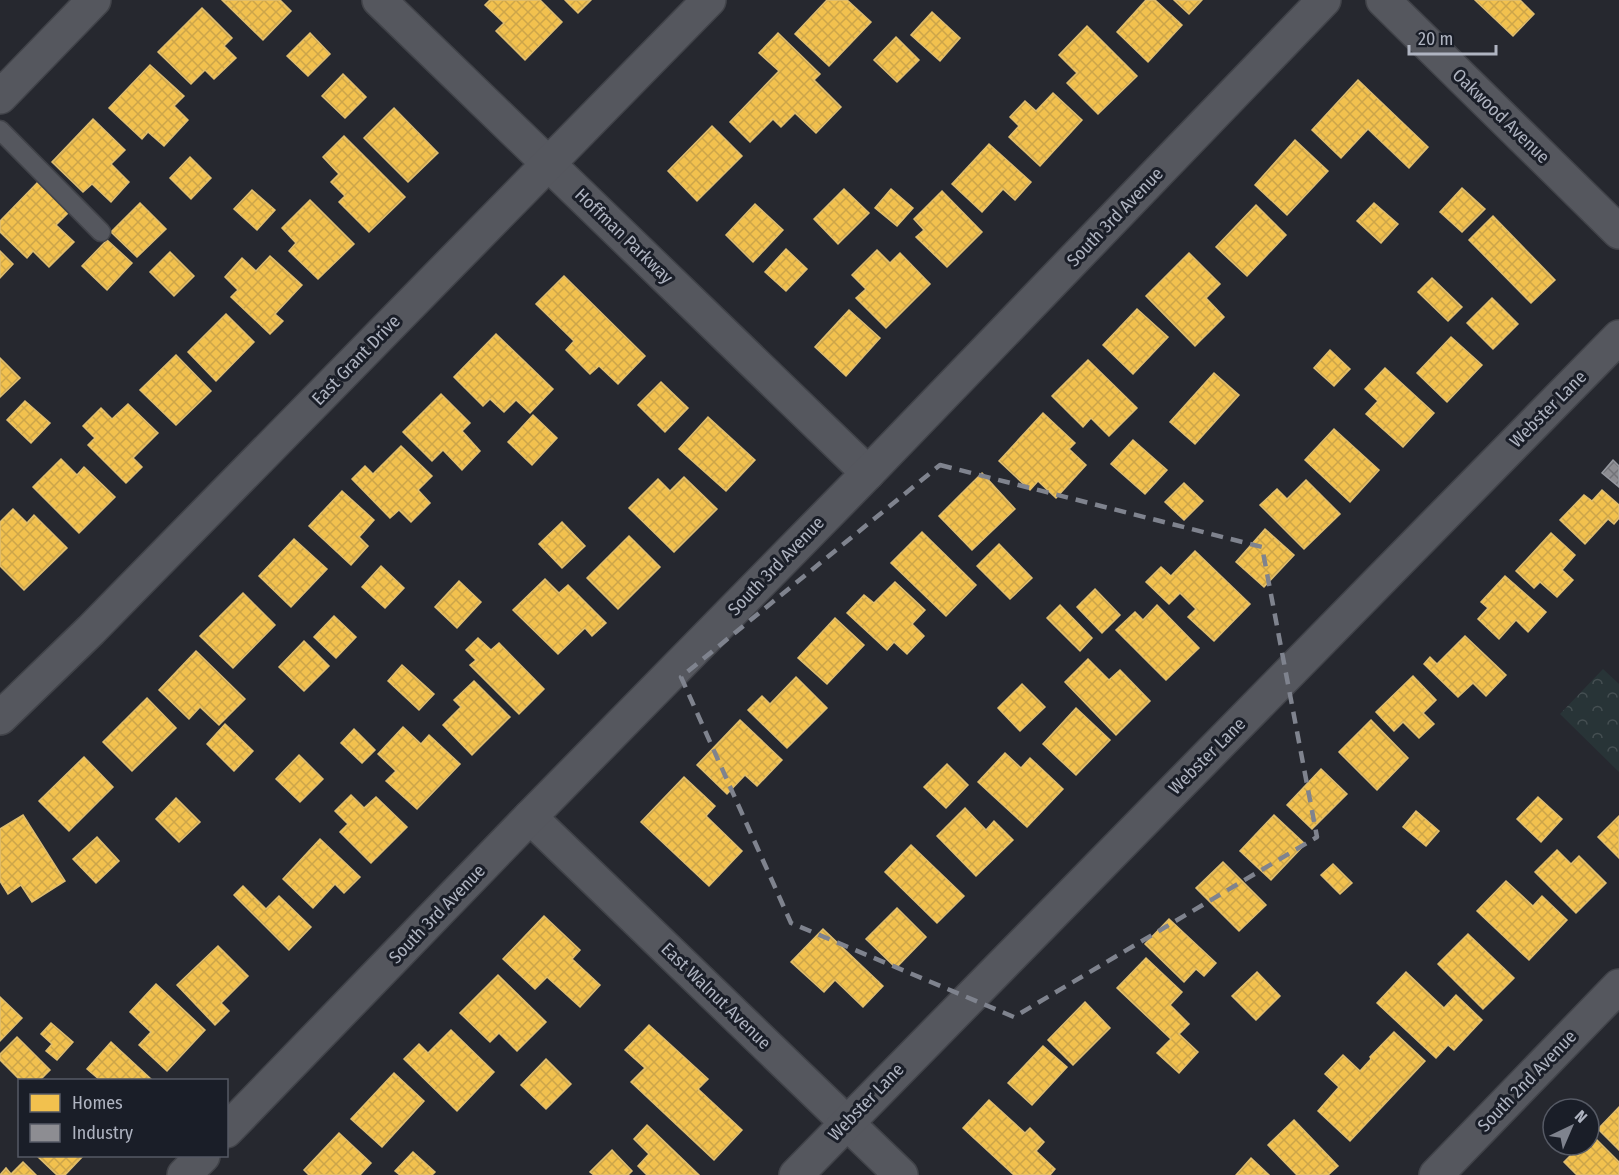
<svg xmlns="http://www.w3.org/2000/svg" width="1619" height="1175" font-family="'Fira Sans Condensed',sans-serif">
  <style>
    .park { fill: url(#park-crowns) }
    .homes { fill: url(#homes-cross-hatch); stroke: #debd70; stroke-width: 1.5 }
    .industry { fill: url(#industry-cross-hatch); stroke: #9799a0; stroke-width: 1.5 }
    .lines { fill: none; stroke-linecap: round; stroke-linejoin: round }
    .lane-casing { stroke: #414349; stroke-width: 21 }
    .street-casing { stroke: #414349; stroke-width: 36 }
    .lane { stroke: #55575e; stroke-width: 18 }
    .street { stroke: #55575e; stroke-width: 33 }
    .marked { fill: none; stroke: #7f838e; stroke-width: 4.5; stroke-dasharray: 12 8; stroke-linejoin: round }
    .labels { text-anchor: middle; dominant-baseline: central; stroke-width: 6; stroke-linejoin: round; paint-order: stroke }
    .street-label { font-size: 18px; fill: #afb4c1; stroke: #1a1e28 }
  </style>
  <defs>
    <pattern id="park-crowns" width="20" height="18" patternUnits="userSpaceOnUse" patternTransform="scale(1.5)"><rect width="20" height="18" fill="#283437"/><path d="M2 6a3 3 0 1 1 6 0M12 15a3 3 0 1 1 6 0" fill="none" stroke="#454f52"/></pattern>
    <pattern id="homes-cross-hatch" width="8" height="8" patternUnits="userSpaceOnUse" patternTransform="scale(1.5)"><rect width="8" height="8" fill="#f2c14e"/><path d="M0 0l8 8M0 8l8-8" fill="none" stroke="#cca54a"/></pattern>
    <pattern id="industry-cross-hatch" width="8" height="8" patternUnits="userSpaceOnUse" patternTransform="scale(1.5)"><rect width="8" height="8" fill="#8d8d92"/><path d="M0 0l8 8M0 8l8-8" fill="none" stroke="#727378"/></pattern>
  </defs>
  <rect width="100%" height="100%" fill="#26282f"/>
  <polygon class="park" points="1603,669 1619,684 1619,772 1560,714"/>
  <g class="homes">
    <polygon points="222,0 280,0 291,11 263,40"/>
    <polygon points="490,0 540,0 562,22 525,60 496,31 504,23 485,5"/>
    <polygon points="565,0 591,0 578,13"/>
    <polygon points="827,0 847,0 871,22 829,66 795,34"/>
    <polygon points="1146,0 1155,0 1182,25 1148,62 1117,32"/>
    <polygon points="1174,0 1202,0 1189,14"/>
    <polygon points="1475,0 1520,0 1534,14 1513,36"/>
    <polygon points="202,8 232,38 224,46 236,58 214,79 205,70 191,84 158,52"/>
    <polygon points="932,12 960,38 940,61 911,35"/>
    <polygon points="1087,26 1137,76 1098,114 1067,83 1077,73 1059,55"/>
    <polygon points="310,33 330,54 308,76 287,56"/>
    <polygon points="778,33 820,74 814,80 841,107 816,133 795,113 781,127 773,119 750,142 730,122 779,71 759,53"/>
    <polygon points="896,37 919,60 897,82 874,60"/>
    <polygon points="150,65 184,96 174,106 188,120 164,146 148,132 142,139 109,108"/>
    <polygon points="343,74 366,97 345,118 322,96"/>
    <polygon points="1358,80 1428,147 1409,168 1368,129 1341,158 1312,130"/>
    <polygon points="1053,93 1082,120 1040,166 1009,137 1019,126 1010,117 1025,101 1036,111"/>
    <polygon points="394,108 438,153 408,182 364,138"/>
    <polygon points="93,119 125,150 111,164 129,182 111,202 92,184 83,192 52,162"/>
    <polygon points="712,126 742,156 697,201 668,171"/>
    <polygon points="344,136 405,197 369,232 339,202 345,196 331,182 339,174 323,157"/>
    <polygon points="1295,140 1328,171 1287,215 1255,185"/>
    <polygon points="989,144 1031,182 1015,200 1003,189 982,212 952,184"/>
    <polygon points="190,157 211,178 191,199 170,178"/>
    <polygon points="38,182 69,212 56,225 74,242 49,267 33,251 27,258 0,232 0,221"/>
    <polygon points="1462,188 1485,209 1462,232 1440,212"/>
    <polygon points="844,189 869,213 838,244 814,219"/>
    <polygon points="891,189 913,208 897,226 875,208"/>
    <polygon points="252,190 275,210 257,230 234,209"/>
    <polygon points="942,191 982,232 947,267 916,237 924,230 914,219"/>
    <polygon points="310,200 354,244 318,279 289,251 296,243 282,228"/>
    <polygon points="140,203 166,229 137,257 111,232"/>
    <polygon points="1374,203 1398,224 1381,243 1357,221"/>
    <polygon points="755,204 783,230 753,262 726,235"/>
    <polygon points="1256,205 1286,235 1247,276 1216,247"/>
    <polygon points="1493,216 1555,280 1531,303 1469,240"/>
    <polygon points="107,240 132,263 107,290 82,266"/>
    <polygon points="786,249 807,269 786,291 765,272"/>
    <polygon points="877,250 890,263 900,253 930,284 886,328 856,298 866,289 852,275"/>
    <polygon points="0,251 13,264 0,278"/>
    <polygon points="170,252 194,276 174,296 150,272"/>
    <polygon points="1189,253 1220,284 1206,298 1224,317 1195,346 1146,296"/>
    <polygon points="270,256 302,285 275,314 283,321 270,334 231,297 238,290 225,277 242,258 256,271"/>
    <polygon points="564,276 645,356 618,384 599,366 590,374 566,350 574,341 536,304"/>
    <polygon points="1432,278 1462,307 1448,321 1418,292"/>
    <polygon points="1492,298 1518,324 1493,349 1467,323"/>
    <polygon points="1137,309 1168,337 1133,374 1103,345"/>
    <polygon points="849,310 880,338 846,376 815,347"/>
    <polygon points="226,314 254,342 216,381 188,352"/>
    <polygon points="496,334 553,389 530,413 516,400 504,412 490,399 483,406 454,377"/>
    <polygon points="1451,337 1482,365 1447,402 1417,373"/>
    <polygon points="1330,350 1350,369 1334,386 1314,368"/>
    <polygon points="176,355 211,391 176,425 140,390"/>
    <polygon points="0,358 20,378 0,397"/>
    <polygon points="1088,360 1137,408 1109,436 1091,418 1083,427 1052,396"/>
    <polygon points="1385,368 1434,413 1403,447 1366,414 1378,401 1365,389"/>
    <polygon points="1214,373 1239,395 1195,444 1170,422"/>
    <polygon points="661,382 688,408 665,432 638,405"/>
    <polygon points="441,394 470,423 462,431 480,451 462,470 443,450 432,461 403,432"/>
    <polygon points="25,401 50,423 31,443 7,420"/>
    <polygon points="128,404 158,433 133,458 142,467 126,483 88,445 95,438 83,426 101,408 112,419"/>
    <polygon points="1043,413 1075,443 1069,449 1086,465 1056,498 1038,481 1030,490 999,461"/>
    <polygon points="533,415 557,438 532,465 508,442"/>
    <polygon points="708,417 755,460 726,491 679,449"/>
    <polygon points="1334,429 1379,470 1350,502 1305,460"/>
    <polygon points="1133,440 1167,470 1145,494 1111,464"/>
    <polygon points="401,446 432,476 418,490 430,503 411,522 399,510 390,518 352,479 365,466 373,474"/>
    <polygon points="61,459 77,475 84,467 115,497 79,533 33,487"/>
    <polygon points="982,473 1015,509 972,550 939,516"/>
    <polygon points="684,477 717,509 674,552 629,508 658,479 670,491"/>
    <polygon points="1306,480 1340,514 1304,549 1260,505 1277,489 1287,499"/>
    <polygon points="1184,483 1203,501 1184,520 1165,502"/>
    <polygon points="1602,490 1619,505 1619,518 1614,524 1608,519 1585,544 1560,520 1584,495 1592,501"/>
    <polygon points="342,491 374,520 359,537 368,546 351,565 309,526"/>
    <polygon points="13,509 27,523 34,515 67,548 24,590 0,566 0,522"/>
    <polygon points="562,522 585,546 562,568 539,544"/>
    <polygon points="1265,529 1294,555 1264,587 1236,562"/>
    <polygon points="922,532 976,585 946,616 891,563"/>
    <polygon points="1551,533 1575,555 1562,570 1573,580 1557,597 1540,582 1534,588 1516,571"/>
    <polygon points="629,536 660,567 618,609 587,578"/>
    <polygon points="294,539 327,569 291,607 259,576"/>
    <polygon points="999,544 1032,578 1010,599 977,566"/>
    <polygon points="1195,551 1250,604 1214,641 1188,617 1196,609 1180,593 1169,604 1146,582 1161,567 1171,576"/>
    <polygon points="381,566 404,588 385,608 362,587"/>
    <polygon points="1505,576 1546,612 1528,632 1516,620 1499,639 1478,619 1488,608 1481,602"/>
    <polygon points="545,579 559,593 568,585 606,623 592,636 585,628 558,654 513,610"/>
    <polygon points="459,581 481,602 457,628 435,607"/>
    <polygon points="895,582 925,610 912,624 924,636 907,654 894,642 887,650 847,613 864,595 874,603"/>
    <polygon points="1095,589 1120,615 1102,633 1077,607"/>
    <polygon points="243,593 275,625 233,668 200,636"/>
    <polygon points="1060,605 1092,638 1080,651 1047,618"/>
    <polygon points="1157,605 1199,648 1166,680 1116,630 1135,612 1143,620"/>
    <polygon points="334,616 356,637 336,658 314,637"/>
    <polygon points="835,618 864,645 827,684 798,658"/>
    <polygon points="1465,636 1506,675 1486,696 1473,683 1458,697 1424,664 1430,657 1437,664"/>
    <polygon points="478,638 491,650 499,643 544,689 519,714 470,665 476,660 466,650"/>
    <polygon points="304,641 329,666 304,691 279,667"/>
    <polygon points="196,651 245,699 219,725 200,707 189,719 159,690"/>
    <polygon points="1088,659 1109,680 1120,670 1150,701 1116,735 1065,682"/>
    <polygon points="402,665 434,694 419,710 388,681"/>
    <polygon points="1413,676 1436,700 1423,713 1434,724 1419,738 1403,722 1394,731 1376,712"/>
    <polygon points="796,677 827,708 787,748 748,710 762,696 770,704"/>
    <polygon points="474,681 510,717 472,755 443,725 461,707 454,700"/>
    <polygon points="1022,684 1045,707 1020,731 998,708"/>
    <polygon points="147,698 176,728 132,771 103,742"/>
    <polygon points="1076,708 1110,740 1076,775 1043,744"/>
    <polygon points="740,720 782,760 757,786 745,775 727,794 697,765"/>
    <polygon points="1371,720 1408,758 1377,790 1339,752"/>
    <polygon points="225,724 253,751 234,771 207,744"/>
    <polygon points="403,727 421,744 429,735 460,764 417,809 386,781 396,771 378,754"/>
    <polygon points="354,729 375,750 362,763 341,743"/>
    <polygon points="1005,753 1021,768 1030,758 1063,789 1027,827 978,782"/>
    <polygon points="299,755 323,779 300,802 276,779"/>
    <polygon points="84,757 113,787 69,831 39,801"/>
    <polygon points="947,764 968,785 946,808 924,787"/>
    <polygon points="1321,769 1347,794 1312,829 1287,805"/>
    <polygon points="684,777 715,806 706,816 742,851 709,886 641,822"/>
    <polygon points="351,795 364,808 376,797 407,827 371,863 340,832 348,824 335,811"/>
    <polygon points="1538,797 1562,819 1541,842 1517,819"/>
    <polygon points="176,798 200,822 179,842 156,819"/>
    <polygon points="965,808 986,830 994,821 1013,840 976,876 937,836"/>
    <polygon points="1416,811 1439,831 1426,846 1403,827"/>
    <polygon points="23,815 65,881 32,902 21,885 8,894 0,881 0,829"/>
    <polygon points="1274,815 1305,844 1271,880 1240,851"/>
    <polygon points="1619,816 1619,858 1598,837"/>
    <polygon points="97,837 119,861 96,883 73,859"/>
    <polygon points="320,839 360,877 344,893 335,884 313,908 283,879"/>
    <polygon points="911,845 964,896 937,923 885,872"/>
    <polygon points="1557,850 1571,864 1579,856 1606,883 1576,913 1535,872"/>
    <polygon points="1223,862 1266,905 1239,931 1196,888"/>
    <polygon points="1333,864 1352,883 1340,894 1321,875"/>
    <polygon points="1506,881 1533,906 1542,896 1567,920 1529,960 1477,911"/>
    <polygon points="243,886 266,909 279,896 311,927 289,950 234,895"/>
    <polygon points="897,908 926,937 896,968 866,939"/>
    <polygon points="544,916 580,950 572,959 600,985 580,1007 547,977 535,989 503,959"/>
    <polygon points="1169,919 1216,963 1204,976 1196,969 1184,982 1145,944"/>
    <polygon points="823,929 883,986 863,1007 835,980 824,992 791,962"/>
    <polygon points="1468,934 1514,978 1483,1009 1438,964"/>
    <polygon points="218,946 248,976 221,1003 229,1011 215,1025 177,985"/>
    <polygon points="1146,958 1182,992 1170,1005 1189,1024 1179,1034 1198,1052 1179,1073 1157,1053 1171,1039 1117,988"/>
    <polygon points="1257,972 1280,996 1256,1020 1232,996"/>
    <polygon points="1406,972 1444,1008 1456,995 1482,1020 1454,1050 1448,1045 1436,1058 1377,1003"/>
    <polygon points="498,975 546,1022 517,1051 499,1033 490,1042 460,1013"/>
    <polygon points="156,984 205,1030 167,1071 139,1045 151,1032 130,1012"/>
    <polygon points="0,997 22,1018 0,1041"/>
    <polygon points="1085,1002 1110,1028 1073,1065 1048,1040"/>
    <polygon points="51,1023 73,1042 57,1060 46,1051 52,1044 41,1034"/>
    <polygon points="649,1025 708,1079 698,1089 742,1130 714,1160 631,1082 645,1068 625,1050"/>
    <polygon points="451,1030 494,1072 457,1111 404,1059 419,1044 428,1053"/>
    <polygon points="1394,1032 1425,1061 1350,1141 1318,1111 1339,1087 1325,1074 1343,1055 1360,1071 1371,1059 1370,1057"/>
    <polygon points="17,1037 50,1070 40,1080 20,1080 0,1060 0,1054"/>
    <polygon points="111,1042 152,1080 100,1080 87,1069"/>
    <polygon points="1043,1046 1067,1067 1032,1105 1008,1083"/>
    <polygon points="546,1059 571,1084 546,1109 521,1085"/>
    <polygon points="394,1073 424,1101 382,1147 351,1119"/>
    <polygon points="989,1100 1025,1133 1030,1128 1044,1142 1036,1151 1055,1169 1050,1175 1014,1175 963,1128"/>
    <polygon points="1619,1107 1619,1150 1598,1129"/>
    <polygon points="1294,1120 1338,1166 1328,1175 1297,1175 1268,1145"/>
    <polygon points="647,1125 699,1175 647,1175 638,1166 649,1154 634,1139"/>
    <polygon points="339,1133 371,1163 360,1175 309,1175 304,1170"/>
    <polygon points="1591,1134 1619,1162 1619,1175 1577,1175 1564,1162 1581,1145 1589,1145 1589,1137"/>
    <polygon points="612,1150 632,1171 628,1175 594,1175 590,1172"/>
    <polygon points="413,1152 435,1172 432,1175 400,1175 395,1171"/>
    <polygon points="37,1156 83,1156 65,1175 57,1175"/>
    <polygon points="1251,1158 1269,1175 1236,1175"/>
    <polygon points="23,1162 36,1175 0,1175 6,1168 11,1174"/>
  </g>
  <polygon class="industry" points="1613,460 1619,466 1619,487 1602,473"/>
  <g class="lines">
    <g class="lane-casing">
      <polyline id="lane" points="0,130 101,232"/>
    </g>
    <g class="street-casing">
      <g id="street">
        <polyline points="379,0 868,473"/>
        <polyline points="1383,0 1619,232"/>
        <polyline points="0,97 94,0"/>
        <polyline points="0,718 91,630 709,0"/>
        <polyline points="530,817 901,1175"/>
        <polyline points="226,1131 530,817 868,473 1324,0"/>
        <polyline points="184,1175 203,1156"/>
        <polyline points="796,1175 1619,337"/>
        <polyline points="1436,1175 1619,986"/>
      </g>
    </g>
    <use href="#lane" class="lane"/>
    <use href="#street" class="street"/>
  </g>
  <path class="marked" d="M940,465L1262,547L1317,837L1014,1017L791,923L681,677Z"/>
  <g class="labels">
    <g class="street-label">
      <text transform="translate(1501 116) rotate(44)">Oakwood Avenue</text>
      <text transform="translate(1115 217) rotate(-46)">South 3rd Avenue</text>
      <text transform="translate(624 236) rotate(44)">Hoffman Parkway</text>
      <text transform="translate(356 360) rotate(-46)">East Grant Drive</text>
      <text transform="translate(1548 409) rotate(-45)">Webster Lane</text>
      <text transform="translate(776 566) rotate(-46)">South 3rd Avenue</text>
      <text transform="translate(1207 756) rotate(-45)">Webster Lane</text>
      <text transform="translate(437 914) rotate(-46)">South 3rd Avenue</text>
      <text transform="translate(716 996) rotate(44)">East Walnut Avenue</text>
      <text transform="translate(1527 1081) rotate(-46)">South 2nd Avenue</text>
      <text transform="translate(866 1102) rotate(-46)">Webster Lane</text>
    </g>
  </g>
  <rect x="18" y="1079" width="210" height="78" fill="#1a1e28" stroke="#565a65" stroke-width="1.5"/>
  <rect x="30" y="1094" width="30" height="18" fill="#f2c14e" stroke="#565a65" stroke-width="1.5"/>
  <text x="72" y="1109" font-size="18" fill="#afb4c1">Homes</text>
  <rect x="30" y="1124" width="30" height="18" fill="#8d8d92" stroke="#565a65" stroke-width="1.5"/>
  <text x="72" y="1139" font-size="18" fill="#afb4c1">Industry</text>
  <g transform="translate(1571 1127) rotate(44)"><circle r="28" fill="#1a1e28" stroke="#565a65" stroke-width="1.5"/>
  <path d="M0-4.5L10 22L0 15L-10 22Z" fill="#7f838e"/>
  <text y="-9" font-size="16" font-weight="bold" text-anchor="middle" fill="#afb4c1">N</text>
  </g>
  <path d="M1409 45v9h87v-9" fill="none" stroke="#afb4c1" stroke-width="3"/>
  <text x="1418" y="45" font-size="18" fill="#afb4c1" stroke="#1a1e28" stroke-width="4.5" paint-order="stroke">20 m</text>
</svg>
